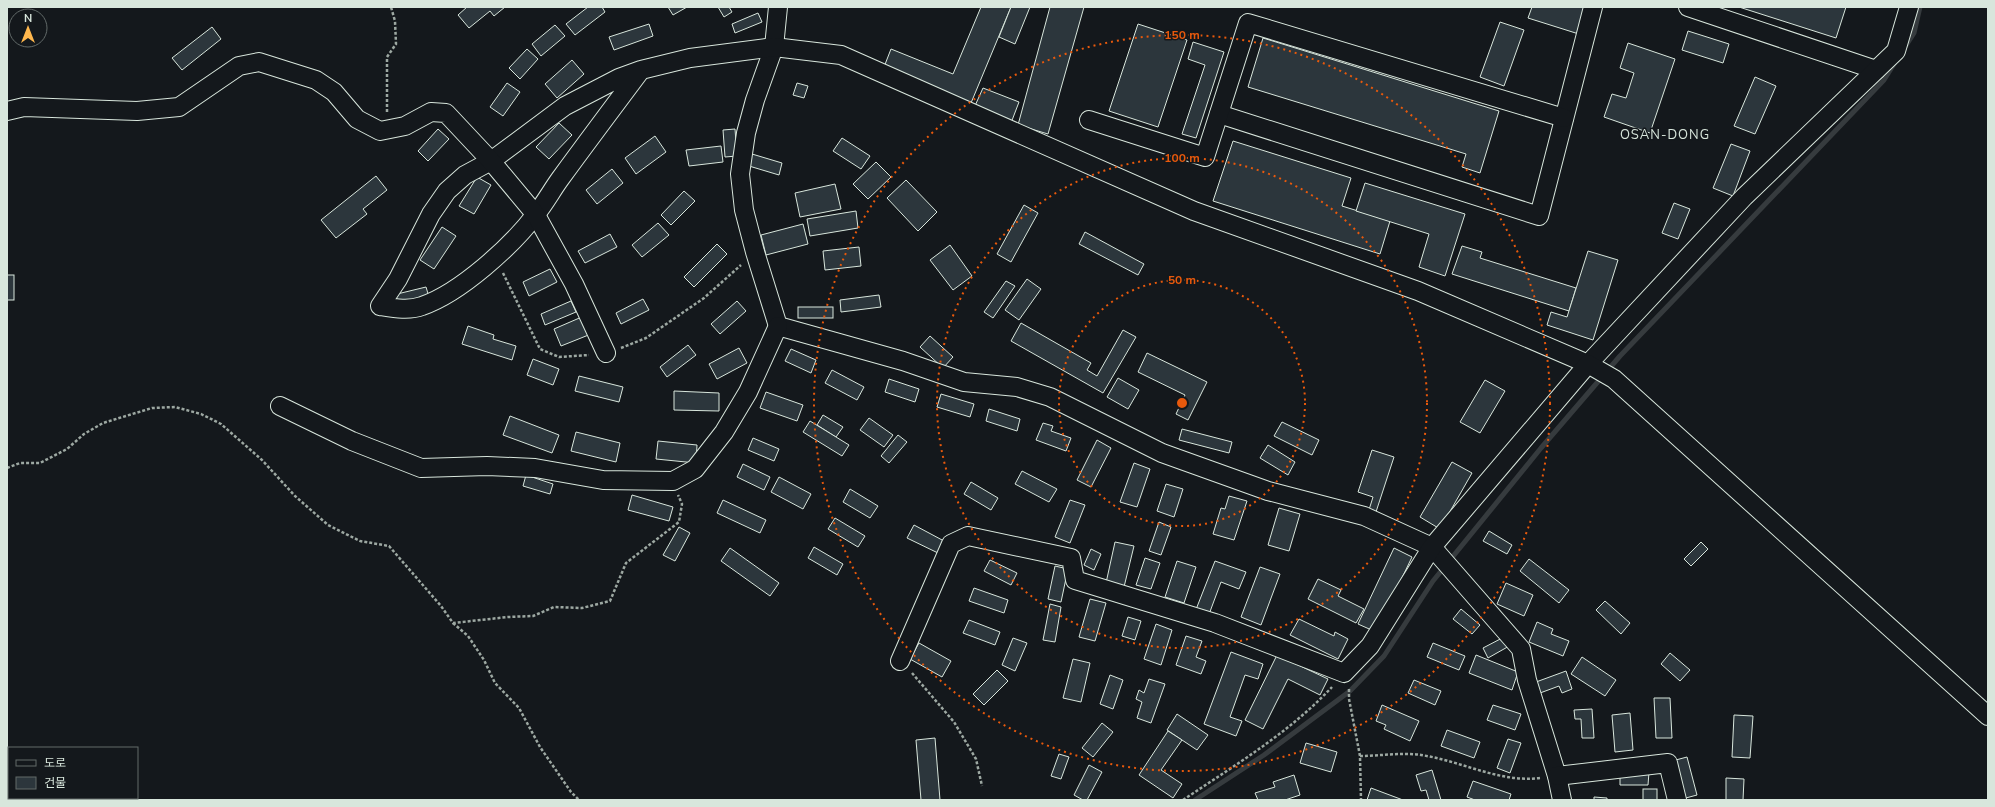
<svg xmlns="http://www.w3.org/2000/svg" width="1995" height="807" font-family="'Nunito Sans','Noto Sans KR',sans-serif">
  <style>
    .lines { fill: none; stroke-linecap: round; stroke-linejoin: round }
    .stream { stroke: #363b3e; stroke-width: 5 }
    .building { fill: #2c363c; stroke: #d8e6dc }
    .minor-casing { stroke: #d8e6dc; stroke-width: 20 }
    .path { stroke: #9da8a2; stroke-width: 2.5; stroke-dasharray: 3 2; stroke-linecap: butt }
    .minor { stroke: #14181c; stroke-width: 18 }
    .ring { fill: none; stroke: #e8590c; stroke-width: 2; stroke-dasharray: 2 4 }
    .labels { text-anchor: middle; dominant-baseline: central; stroke-width: 3; stroke-linejoin: round; paint-order: stroke }
    .quarter-label { font-size: 13px; letter-spacing: 1px; fill: #d8e6dc; stroke: #14181c }
    .centre { fill: #e8590c; stroke: #14181c; stroke-width: 2 }
    .ring-label { font-size: 12px; text-anchor: middle; font-weight: bold; fill: #e8590c; stroke: #14181c; stroke-width: 3; stroke-linejoin: round; paint-order: stroke }
  </style>
  <rect width="100%" height="100%" fill="#14181c"/>
  <g class="lines">
    <g class="stream">
      <polyline points="1905,47 1914,33 1920,7"/>
      <polyline points="1195,800 1264,755 1350,691 1384,656 1433,581 1541,448 1620,356 1884,80 1894,64"/>
    </g>
  </g>
  <g class="building">
    <polygon points="467,7 505,7 494,16 490,11 469,28 458,15"/>
    <polygon points="588,7 602,7 605,12 575,35 566,24"/>
    <polygon points="668,7 687,7 673,15"/>
    <polygon points="718,7 729,7 732,12 724,17"/>
    <polygon points="981,7 1011,7 971,103 884,67 891,49 953,74"/>
    <polygon points="1011,7 1030,7 1015,44 999,37"/>
    <polygon points="1050,7 1084,7 1048,134 1018,125"/>
    <polygon points="1532,7 1587,7 1582,35 1528,18"/>
    <polygon points="1739,7 1846,7 1836,38"/>
    <polygon points="758,13 762,22 735,33 732,24"/>
    <polygon points="1500,22 1524,30 1504,86 1480,77"/>
    <polygon points="649,24 653,36 614,50 609,37"/>
    <polygon points="1138,24 1187,40 1158,127 1109,111"/>
    <polygon points="555,25 565,36 541,56 532,44"/>
    <polygon points="212,27 221,39 182,70 172,58"/>
    <polygon points="1688,31 1729,44 1723,63 1682,50"/>
    <polygon points="1263,38 1499,111 1480,173 1462,167 1466,154 1248,87"/>
    <polygon points="1193,42 1224,52 1196,138 1182,134 1205,65 1188,59"/>
    <polygon points="1628,43 1675,59 1650,133 1604,117 1612,94 1626,98 1634,73 1620,68"/>
    <polygon points="527,49 538,59 520,79 509,68"/>
    <polygon points="572,60 584,74 557,98 545,84"/>
    <polygon points="1755,77 1776,86 1755,134 1734,126"/>
    <polygon points="507,83 520,92 503,116 490,107"/>
    <polygon points="797,83 808,86 804,98 793,95"/>
    <polygon points="983,88 1019,102 1011,123 974,108"/>
    <polygon points="559,123 572,135 549,159 536,147"/>
    <polygon points="438,129 449,139 428,161 418,151"/>
    <polygon points="735,129 737,156 725,157 723,130"/>
    <polygon points="655,136 666,152 636,174 625,158"/>
    <polygon points="842,138 870,156 861,169 833,151"/>
    <polygon points="1233,141 1351,178 1342,206 1390,221 1380,254 1213,201"/>
    <polygon points="1731,144 1750,151 1733,196 1713,188"/>
    <polygon points="721,146 723,162 689,166 686,150"/>
    <polygon points="752,154 782,163 779,175 749,166"/>
    <polygon points="876,162 891,177 868,199 853,184"/>
    <polygon points="612,169 623,183 597,204 586,190"/>
    <polygon points="376,176 387,190 363,209 367,214 336,238 321,220"/>
    <polygon points="477,177 491,185 474,214 459,206"/>
    <polygon points="906,180 937,212 918,231 887,198"/>
    <polygon points="1365,183 1465,214 1445,276 1419,267 1429,234 1356,211"/>
    <polygon points="835,184 841,209 800,217 795,193"/>
    <polygon points="684,191 695,201 671,225 661,215"/>
    <polygon points="1674,203 1690,209 1678,239 1662,233"/>
    <polygon points="1024,205 1038,213 1011,262 997,254"/>
    <polygon points="856,211 858,228 810,236 807,219"/>
    <polygon points="658,223 669,235 642,257 632,245"/>
    <polygon points="803,224 808,244 766,255 761,235"/>
    <polygon points="442,227 456,236 434,269 420,260"/>
    <polygon points="1085,232 1144,264 1138,275 1079,244"/>
    <polygon points="610,234 617,247 585,263 578,251"/>
    <polygon points="717,244 727,254 694,287 684,277"/>
    <polygon points="950,245 972,276 953,290 930,260"/>
    <polygon points="1462,246 1482,252 1480,258 1576,288 1569,311 1452,274"/>
    <polygon points="859,247 861,266 825,270 823,251"/>
    <polygon points="1588,251 1618,260 1593,340 1547,325 1551,312 1567,317"/>
    <polygon points="550,269 557,282 529,296 523,282"/>
    <rect x="7" y="275" width="7" height="25"/>
    <polygon points="1027,279 1041,289 1019,320 1005,310"/>
    <polygon points="1006,281 1015,286 993,318 984,312"/>
    <polygon points="426,287 429,297 396,306 393,295"/>
    <polygon points="879,295 881,307 841,312 840,300"/>
    <polygon points="643,299 649,310 621,324 616,313"/>
    <polygon points="571,301 576,312 545,325 541,314"/>
    <polygon points="737,301 746,311 720,334 711,324"/>
    <rect x="798" y="307" width="35" height="11"/>
    <polygon points="584,316 591,334 561,346 554,329"/>
    <polygon points="1021,323 1091,363 1087,370 1097,376 1123,330 1136,337 1103,393 1011,341"/>
    <polygon points="468,326 494,335 493,339 516,346 512,360 462,344"/>
    <polygon points="930,336 953,357 943,368 920,347"/>
    <polygon points="688,345 696,355 667,377 660,367"/>
    <polygon points="739,348 747,363 717,379 709,364"/>
    <polygon points="791,349 816,360 811,373 785,361"/>
    <polygon points="1147,353 1207,382 1188,420 1176,414 1185,395 1138,372"/>
    <polygon points="533,359 559,369 553,385 527,375"/>
    <polygon points="832,370 864,387 857,400 825,383"/>
    <polygon points="579,376 623,387 619,402 575,391"/>
    <polygon points="1118,378 1139,390 1128,409 1107,397"/>
    <polygon points="889,379 919,389 915,402 885,392"/>
    <polygon points="1485,380 1505,391 1480,433 1460,422"/>
    <polygon points="674,391 719,393 719,411 674,410"/>
    <polygon points="766,392 803,405 797,421 760,408"/>
    <polygon points="941,394 974,404 970,417 937,407"/>
    <polygon points="989,409 1020,419 1017,431 986,421"/>
    <polygon points="823,415 843,427 836,437 817,425"/>
    <polygon points="510,416 559,435 552,453 503,435"/>
    <polygon points="869,418 893,435 884,447 860,430"/>
    <polygon points="810,421 849,445 842,456 803,432"/>
    <polygon points="1282,422 1319,440 1312,455 1274,436"/>
    <polygon points="1043,423 1053,426 1051,431 1071,438 1066,451 1036,440"/>
    <polygon points="1182,429 1232,442 1229,453 1179,440"/>
    <polygon points="576,432 620,443 616,462 571,451"/>
    <polygon points="898,435 907,442 889,463 881,456"/>
    <polygon points="753,438 779,449 774,461 748,450"/>
    <polygon points="1097,440 1111,448 1091,487 1077,480"/>
    <polygon points="658,441 697,445 696,463 656,459"/>
    <polygon points="1268,445 1295,462 1288,475 1260,458"/>
    <polygon points="1372,450 1394,457 1375,515 1368,513 1373,497 1358,492"/>
    <polygon points="1452,462 1472,473 1440,529 1420,517"/>
    <polygon points="1134,463 1150,469 1137,507 1120,502"/>
    <polygon points="743,464 770,477 764,490 737,477"/>
    <polygon points="1022,471 1057,489 1049,502 1015,484"/>
    <polygon points="526,475 553,484 550,494 523,486"/>
    <polygon points="779,477 811,494 803,509 771,492"/>
    <polygon points="971,482 998,498 991,510 964,494"/>
    <polygon points="1166,484 1183,489 1174,517 1157,511"/>
    <polygon points="850,489 878,506 870,518 843,502"/>
    <polygon points="632,495 673,507 669,521 628,510"/>
    <polygon points="1229,496 1247,501 1234,540 1213,534 1221,508 1225,509"/>
    <polygon points="723,500 766,520 760,533 717,513"/>
    <polygon points="1070,500 1085,505 1070,543 1055,537"/>
    <polygon points="1279,508 1300,514 1289,551 1268,545"/>
    <polygon points="835,518 865,536 858,547 828,529"/>
    <polygon points="1159,522 1171,527 1161,555 1149,551"/>
    <polygon points="914,525 944,541 938,553 907,538"/>
    <polygon points="679,527 690,533 675,561 663,555"/>
    <polygon points="1489,531 1512,545 1507,554 1483,541"/>
    <polygon points="1115,542 1134,546 1124,587 1106,583"/>
    <polygon points="1701,542 1708,549 1691,566 1684,559"/>
    <polygon points="814,547 843,564 837,575 808,558"/>
    <polygon points="730,548 779,583 770,596 721,561"/>
    <polygon points="1394,548 1412,557 1376,632 1358,624"/>
    <polygon points="1091,549 1101,554 1094,570 1084,565"/>
    <polygon points="1145,558 1160,563 1151,589 1136,585"/>
    <polygon points="1529,559 1569,590 1559,603 1520,571"/>
    <polygon points="990,560 1017,573 1011,585 984,571"/>
    <polygon points="1177,561 1196,567 1184,603 1165,597"/>
    <polygon points="1215,561 1246,572 1239,589 1221,582 1208,617 1195,612"/>
    <polygon points="1055,566 1068,569 1061,602 1048,599"/>
    <polygon points="1260,567 1280,574 1261,625 1241,617"/>
    <polygon points="1318,579 1341,590 1338,596 1364,609 1356,623 1308,599"/>
    <polygon points="1506,583 1533,595 1524,616 1497,604"/>
    <polygon points="974,588 1008,600 1004,613 969,601"/>
    <polygon points="1090,599 1106,603 1095,641 1079,637"/>
    <polygon points="1605,601 1630,623 1621,634 1596,610"/>
    <polygon points="1050,604 1061,607 1055,642 1043,640"/>
    <polygon points="1461,609 1480,625 1472,634 1453,619"/>
    <polygon points="1128,617 1141,621 1135,640 1122,636"/>
    <polygon points="1299,619 1334,636 1335,632 1348,639 1338,659 1290,635"/>
    <polygon points="969,620 1000,632 995,645 963,633"/>
    <polygon points="1537,622 1553,629 1551,634 1569,641 1563,656 1529,642"/>
    <polygon points="1156,624 1172,630 1161,665 1144,659"/>
    <polygon points="1186,636 1202,641 1196,657 1206,661 1201,674 1176,665"/>
    <polygon points="1506,636 1511,645 1488,658 1483,648"/>
    <polygon points="1013,638 1027,643 1015,671 1002,665"/>
    <polygon points="919,643 951,661 942,677 910,659"/>
    <polygon points="1433,643 1465,656 1459,670 1427,657"/>
    <polygon points="1231,652 1263,664 1258,679 1245,675 1230,717 1242,721 1236,736 1204,724"/>
    <polygon points="1670,653 1690,670 1680,681 1661,664"/>
    <polygon points="1277,655 1328,679 1320,695 1288,679 1263,729 1245,720"/>
    <polygon points="1476,655 1518,672 1512,690 1469,673"/>
    <polygon points="1582,657 1616,680 1605,696 1571,674"/>
    <polygon points="1073,659 1090,663 1081,702 1063,698"/>
    <polygon points="997,670 1008,681 984,705 973,694"/>
    <polygon points="1566,671 1572,689 1562,693 1559,686 1540,693 1536,682"/>
    <polygon points="1110,675 1123,680 1113,709 1100,704"/>
    <polygon points="1149,679 1165,684 1151,723 1137,718 1142,702 1136,699 1139,690 1144,693"/>
    <polygon points="1414,680 1441,691 1435,705 1408,693"/>
    <polygon points="1654,698 1670,698 1672,738 1656,738"/>
    <polygon points="1382,705 1419,721 1410,741 1384,729 1386,725 1376,721"/>
    <polygon points="1493,705 1521,714 1515,730 1487,720"/>
    <polygon points="1592,709 1594,738 1582,738 1581,719 1575,719 1574,710"/>
    <polygon points="1630,713 1633,750 1615,752 1612,715"/>
    <polygon points="1177,714 1208,735 1197,750 1167,730"/>
    <polygon points="1734,715 1753,716 1750,758 1732,757"/>
    <polygon points="1102,723 1113,732 1093,757 1082,748"/>
    <polygon points="1447,730 1480,742 1474,758 1441,746"/>
    <polygon points="1168,731 1182,740 1161,770 1182,784 1173,798 1139,775"/>
    <polygon points="935,738 940,800 921,800 916,740"/>
    <polygon points="1508,739 1521,743 1510,773 1497,768"/>
    <polygon points="1306,743 1337,752 1331,772 1300,763"/>
    <polygon points="1059,754 1069,757 1061,779 1051,776"/>
    <polygon points="1687,757 1697,795 1682,799 1672,761"/>
    <polygon points="1089,765 1102,772 1087,800 1083,800 1074,795"/>
    <polygon points="1432,770 1441,800 1429,800 1426,790 1421,791 1416,775"/>
    <polygon points="1620,772 1649,772 1648,785 1620,785"/>
    <polygon points="1294,775 1300,795 1285,800 1258,800 1255,793 1275,787 1273,782"/>
    <polygon points="1726,778 1744,779 1743,800 1726,800"/>
    <polygon points="1473,781 1511,794 1509,800 1475,800 1467,797"/>
    <polygon points="1371,788 1403,800 1367,800"/>
    <rect x="1643" y="789" width="14" height="11"/>
    <polygon points="1594,797 1607,798 1607,800 1594,800"/>
  </g>
  <g class="lines">
    <g class="minor-casing">
      <g id="minor">
        <polyline points="778,7 774,47 755,100 746,133 740,174 744,210 755,252 778,326 903,361 964,382 1017,387 1050,397 1162,453 1268,491 1364,516 1432,547 1521,649 1527,680 1557,776 1562,800"/>
        <polyline points="1688,7 1876,70"/>
        <path d="M641,70C614,106 587,142 560,179C552,190 545,203 536,214C512,246 460,293 422,306C409,311 393,308 380,306L398,279L431,214L447,191L465,175L491,161L565,106L619,78L641,70L690,58L774,47L841,55L1194,211L1418,291L1588,364L1744,197L1896,51L1909,7"/>
        <polyline points="7,111 24,107 137,111 179,107 239,66 259,62 316,80 334,92 357,119 380,131 405,126 431,112 446,113 491,161 536,215 574,284 606,353"/>
        <polyline points="1219,114 1539,216 1593,7"/>
        <polyline points="1089,120 1205,157 1248,23 1564,118"/>
        <polyline points="280,406 352,441 421,468 487,466 535,468 603,480 673,481 695,469 724,432 748,392 778,326"/>
        <polyline points="900,661 951,544 968,536 1071,558 1075,580 1215,623 1344,673 1370,646 1432,547 1588,364 1614,379 1988,716"/>
        <polyline points="1557,776 1668,763 1677,800"/>
      </g>
    </g>
    <g class="path">
      <polyline points="387,112 387,57 396,44 395,21 391,7"/>
      <polyline points="503,273 540,349 559,357 589,355"/>
      <polyline points="621,348 646,338 704,298 741,265"/>
      <polyline points="7,468 20,463 40,463 67,449 84,434 103,423 152,408 175,407 201,414 221,424 262,460 295,496 328,525 360,541 389,546 441,606 453,623 508,617 533,616 554,607 582,608 610,601 626,563 679,522 682,504 678,495"/>
      <polyline points="453,623 468,636 484,660 495,683 519,708 540,747 571,792 579,800"/>
      <polyline points="912,673 954,722 976,759 982,786"/>
      <polyline points="1349,689 1349,699 1360,756 1361,800"/>
      <path d="M1360,756C1380,756 1402,752 1421,755C1462,761 1499,783 1540,778"/>
      <path d="M1183,800C1235,765 1289,733 1332,687"/>
    </g>
    <use href="#minor" class="minor"/>
  </g>
  <g class="ring">
    <circle cx="1182" cy="403" r="123"/>
    <circle cx="1182" cy="403" r="245"/>
    <circle cx="1182" cy="403" r="368"/>
  </g>
  <g class="labels">
    <g class="quarter-label">
      <text x="1665" y="135">OSAN-DONG</text>
    </g>
  </g>
  <circle cx="1182" cy="403" r="6" class="centre"/>
  <g class="ring-label">
    <text x="1182" y="39">150 m</text>
    <text x="1182" y="162">100 m</text>
    <text x="1182" y="284">50 m</text>
  </g>
  <rect width="1995" height="807" fill="none" stroke="#d8e6dc" stroke-width="16"/>
  <rect x="8" y="747" width="130" height="52" fill="#14181c" stroke="#626a69"/>
  <rect x="16" y="760" width="20" height="6" fill="#14181c" stroke="#626a69"/>
  <text x="44" y="767" font-size="12" fill="#d8e6dc">도로</text>
  <rect x="16" y="777" width="20" height="12" fill="#2c363c" stroke="#626a69"/>
  <text x="44" y="787" font-size="12" fill="#d8e6dc">건물</text>
  <g transform="translate(28 28)"><circle r="19" fill="#14181c" stroke="#626a69"/>
  <path d="M0-3L7 15L0 10L-7 15Z" fill="#ffb74d"/>
  <text y="-6" font-size="11" font-weight="bold" text-anchor="middle" fill="#d8e6dc">N</text>
  </g>
</svg>
